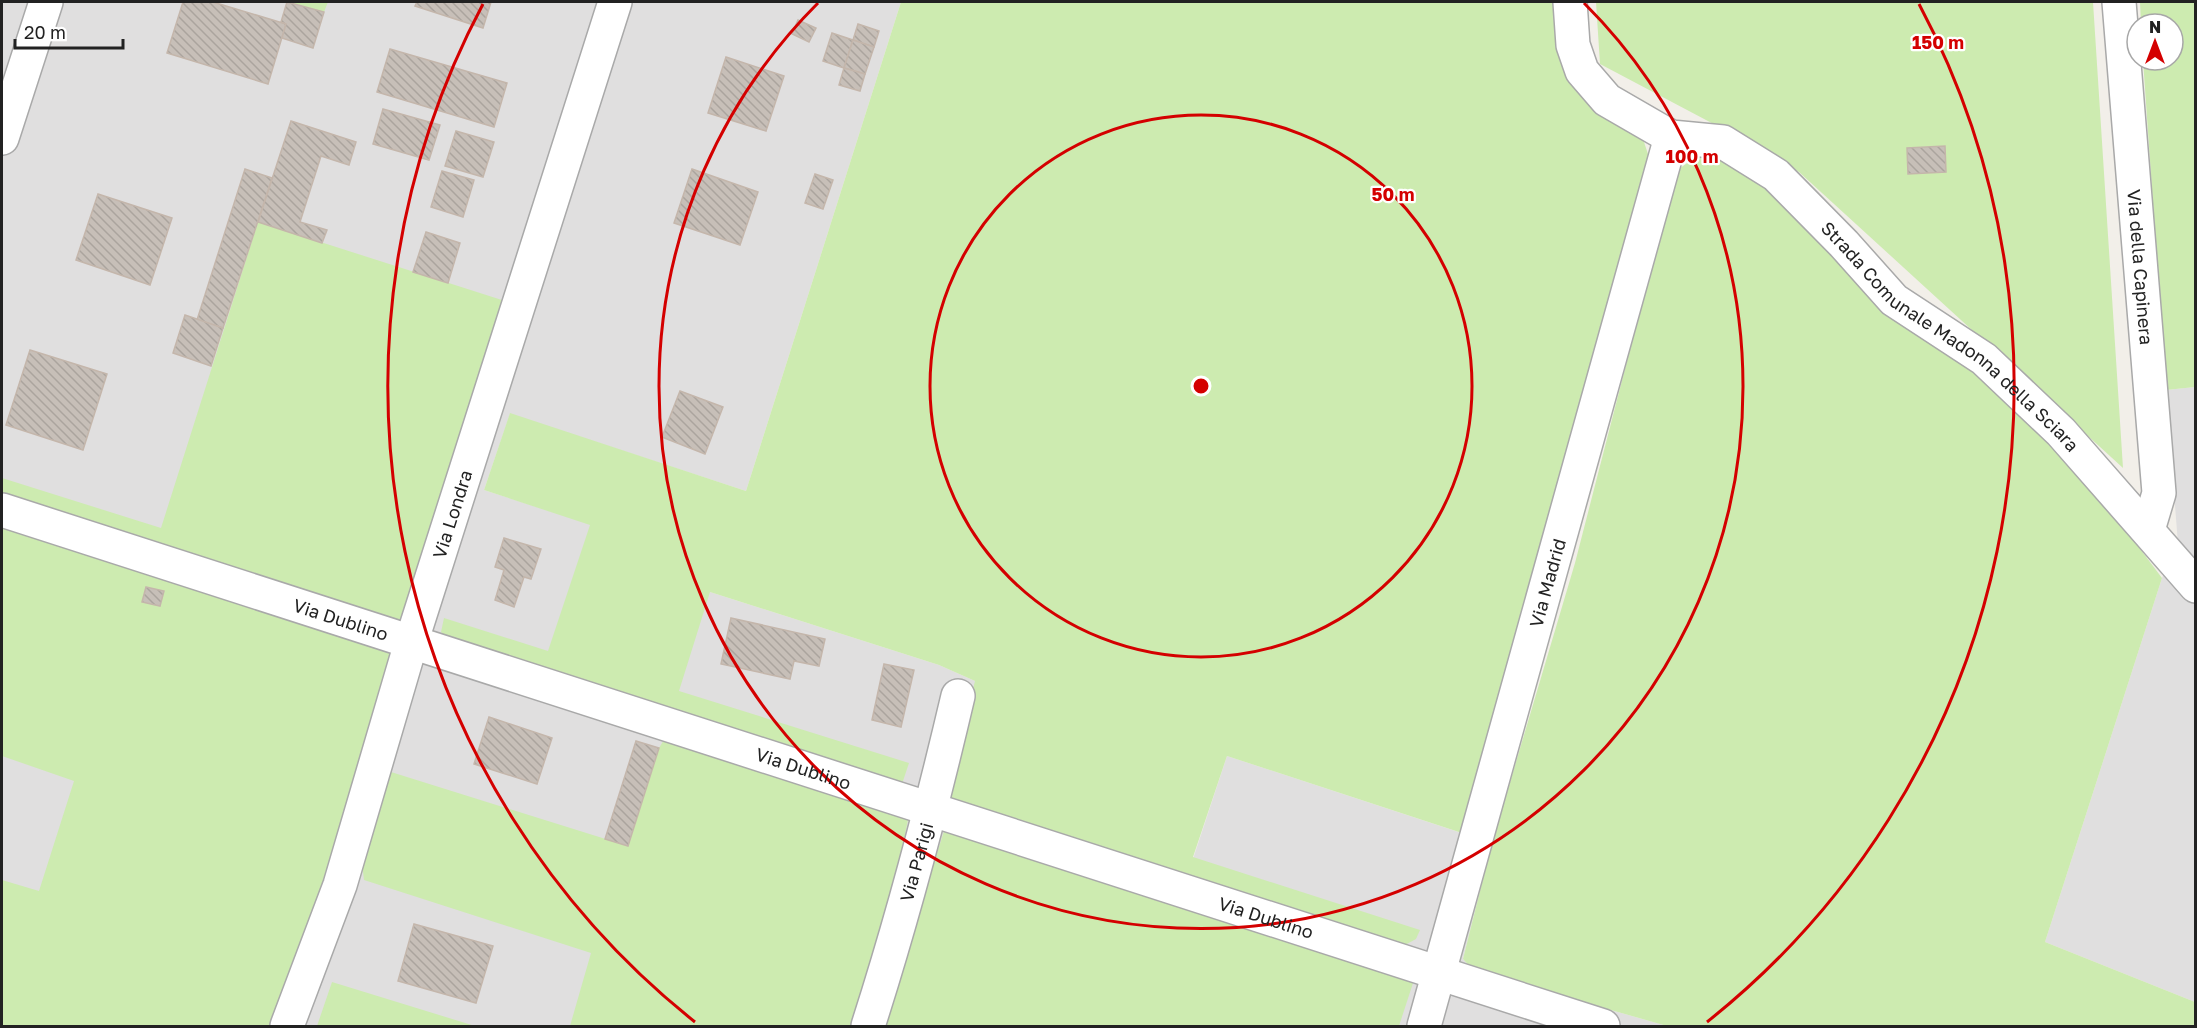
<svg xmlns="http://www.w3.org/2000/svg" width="2197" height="1028" font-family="'Golos Text',sans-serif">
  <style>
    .residential { fill: #e0dfdf }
    .grass { fill: #cdebb0 }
    .building { fill: url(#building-back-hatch); stroke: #c4b6ab; stroke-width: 1.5 }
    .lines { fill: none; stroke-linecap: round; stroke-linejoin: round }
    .minor-casing { stroke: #a9a9a9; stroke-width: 36 }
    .minor { stroke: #fff; stroke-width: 33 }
    .ring { fill: none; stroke: #d40000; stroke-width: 3 }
    .labels { text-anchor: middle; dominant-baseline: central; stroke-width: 4.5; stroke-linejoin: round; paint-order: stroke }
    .street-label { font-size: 18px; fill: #222; stroke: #fff }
    .centre { fill: #d40000; stroke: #fff; stroke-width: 3 }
    .ring-label { font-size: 18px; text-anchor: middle; font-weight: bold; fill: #d40000; stroke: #fff; stroke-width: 4.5; stroke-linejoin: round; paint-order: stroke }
  </style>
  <defs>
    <pattern id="building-back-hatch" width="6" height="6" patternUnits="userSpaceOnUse" patternTransform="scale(1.5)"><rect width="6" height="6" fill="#c7bfb8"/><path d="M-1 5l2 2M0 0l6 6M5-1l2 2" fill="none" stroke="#aba49e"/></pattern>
  </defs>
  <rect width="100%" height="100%" fill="#f2efe9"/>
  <g class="residential">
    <polygon points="2,2 901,2 746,491 510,414 484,490 590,524 710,592 939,665 975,681 1186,880 1227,756 1492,843 1463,959 1474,971 1667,1026 2,1026"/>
    <polygon points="2195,387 2195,1002 2045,942 2162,578 2178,544 2166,390"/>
  </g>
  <g class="grass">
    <polygon points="289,2 328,2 324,12"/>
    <polygon points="901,2 1556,2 1644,142 1651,163 1465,834 1227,756 1193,857 1420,930 1416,939 1403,946 945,802 975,681 939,665 710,592 679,691 909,763 901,787 453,643 441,632 444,618 548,651 590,525 484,490 510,413 746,491"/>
    <polygon points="1596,2 2093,2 2123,468 1799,172 1759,148 1600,64"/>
    <polygon points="2140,2 2195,2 2195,387 2166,390 2143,60 2173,60 2173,24 2141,24"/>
    <polygon points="1706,156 1726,160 1772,188 1971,364 2077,465 2162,578 2045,942 2195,1002 2195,1026 1667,1026 1474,971 1463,959 1492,843 1575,563 1676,171 1693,159"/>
    <polygon points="258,222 505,301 327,884 274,1026 2,1026 2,880 39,891 74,781 2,756 2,478 161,528"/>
    <polygon points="665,738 909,815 884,936 855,1026 570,1026 591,953 364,880 362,863 391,772 628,846 659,748"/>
    <polygon points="945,828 1415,977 1399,1026 882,1026"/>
    <polygon points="332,982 475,1026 317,1026"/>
  </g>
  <g class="building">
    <polygon points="183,2 213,2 286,24 268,84 167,53"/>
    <polygon points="287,2 324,12 313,48 282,38 286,24 281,22"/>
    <polygon points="417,2 491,2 483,28 415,6"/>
    <polygon points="798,20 816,28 809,42 792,34"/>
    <polygon points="858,24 879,31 874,47 853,40"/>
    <polygon points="832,33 853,40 844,68 823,61"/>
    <polygon points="853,40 874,47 865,74 844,68"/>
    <polygon points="390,49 507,83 494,127 377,92"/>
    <polygon points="726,57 784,76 766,131 708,113"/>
    <polygon points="844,68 865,74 860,91 839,85"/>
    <polygon points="383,109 440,125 429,160 373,144"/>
    <polygon points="291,121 356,142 349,165 321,156 300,222 327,230 322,243 258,222"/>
    <polygon points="456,131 494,142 483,177 445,166"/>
    <polygon points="1945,146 1946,172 1908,174 1907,148"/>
    <polygon points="245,169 272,178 223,328 197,320"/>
    <polygon points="692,169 758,192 740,245 674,223"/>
    <polygon points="442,171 474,180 463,217 431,207"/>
    <polygon points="815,174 833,180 823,209 805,203"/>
    <polygon points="98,194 172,218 150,285 76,260"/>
    <polygon points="426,232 460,243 448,283 413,272"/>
    <polygon points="185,315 223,328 211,366 173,353"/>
    <polygon points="30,350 107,374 83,450 6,425"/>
    <polygon points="680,391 723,407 705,454 662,437"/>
    <polygon points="504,538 541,549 531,579 524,577 514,607 495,600 504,570 495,567"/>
    <polygon points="146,587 164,591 160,606 142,602"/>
    <polygon points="731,618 825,639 819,666 794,661 790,679 721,664"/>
    <polygon points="884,664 914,670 901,727 872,720"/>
    <polygon points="489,717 552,738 537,784 474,764"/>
    <polygon points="636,741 659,748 628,846 605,839"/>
    <polygon points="414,924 493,946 476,1003 398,981"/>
  </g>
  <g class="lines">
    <g class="minor-casing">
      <g id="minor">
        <path id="s1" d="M1570,2L1573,45L1582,71L1607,100L1671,137L1723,142L1776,175L1844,244L1894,300L1984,359L2061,432L2196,586"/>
        <path id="s2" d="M2119,2L2159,493L2148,530"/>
        <polyline points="2,138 46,2"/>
        <path id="s3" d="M2,510L1603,1026"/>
        <path id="s4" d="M287,1026L340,885L411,643L615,2"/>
        <path id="s5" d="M868,1026C903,917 932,807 958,696"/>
        <path id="s6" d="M1424,1026L1671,137"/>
      </g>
    </g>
    <use href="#minor" class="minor"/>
  </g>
  <g class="ring">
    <circle cx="1201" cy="386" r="271"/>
    <path d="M1584 3A542 542 0 1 1 818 3"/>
    <path d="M695 1022A813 813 0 0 1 483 4M1919 4A813 813 0 0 1 1707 1022"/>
  </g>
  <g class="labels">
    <g class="street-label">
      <text stroke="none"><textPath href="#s2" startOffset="266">Via della Capinera</textPath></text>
      <text stroke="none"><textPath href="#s1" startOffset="536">Strada Comunale Madonna della Sciara</textPath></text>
      <text stroke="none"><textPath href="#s4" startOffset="538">Via Londra</textPath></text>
      <text stroke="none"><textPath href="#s6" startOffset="460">Via Madrid</textPath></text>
      <text stroke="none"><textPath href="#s3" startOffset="356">Via Dublino</textPath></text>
      <text stroke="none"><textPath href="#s3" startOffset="842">Via Dublino</textPath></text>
      <text stroke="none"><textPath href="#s5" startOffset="171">Via Parigi</textPath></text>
      <text stroke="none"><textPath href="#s3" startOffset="1328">Via Dublino</textPath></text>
    </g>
  </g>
  <circle cx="1201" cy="386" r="9" class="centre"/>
  <g class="ring-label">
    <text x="1938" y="49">150 m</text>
    <text x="1692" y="163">100 m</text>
    <text x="1393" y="201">50 m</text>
  </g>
  <rect width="2197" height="1028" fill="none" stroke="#222222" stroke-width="6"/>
  <g transform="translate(2155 42)"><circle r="28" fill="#ffffff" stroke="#a7a7a7" stroke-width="1.5"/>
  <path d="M0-4.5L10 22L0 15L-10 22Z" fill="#d40000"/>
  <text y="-9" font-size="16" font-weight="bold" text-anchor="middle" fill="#222222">N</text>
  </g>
  <path d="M15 39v9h108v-9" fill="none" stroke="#222222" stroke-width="3"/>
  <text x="24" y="39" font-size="18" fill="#222222" stroke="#ffffff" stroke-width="4.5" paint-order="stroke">20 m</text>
</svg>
